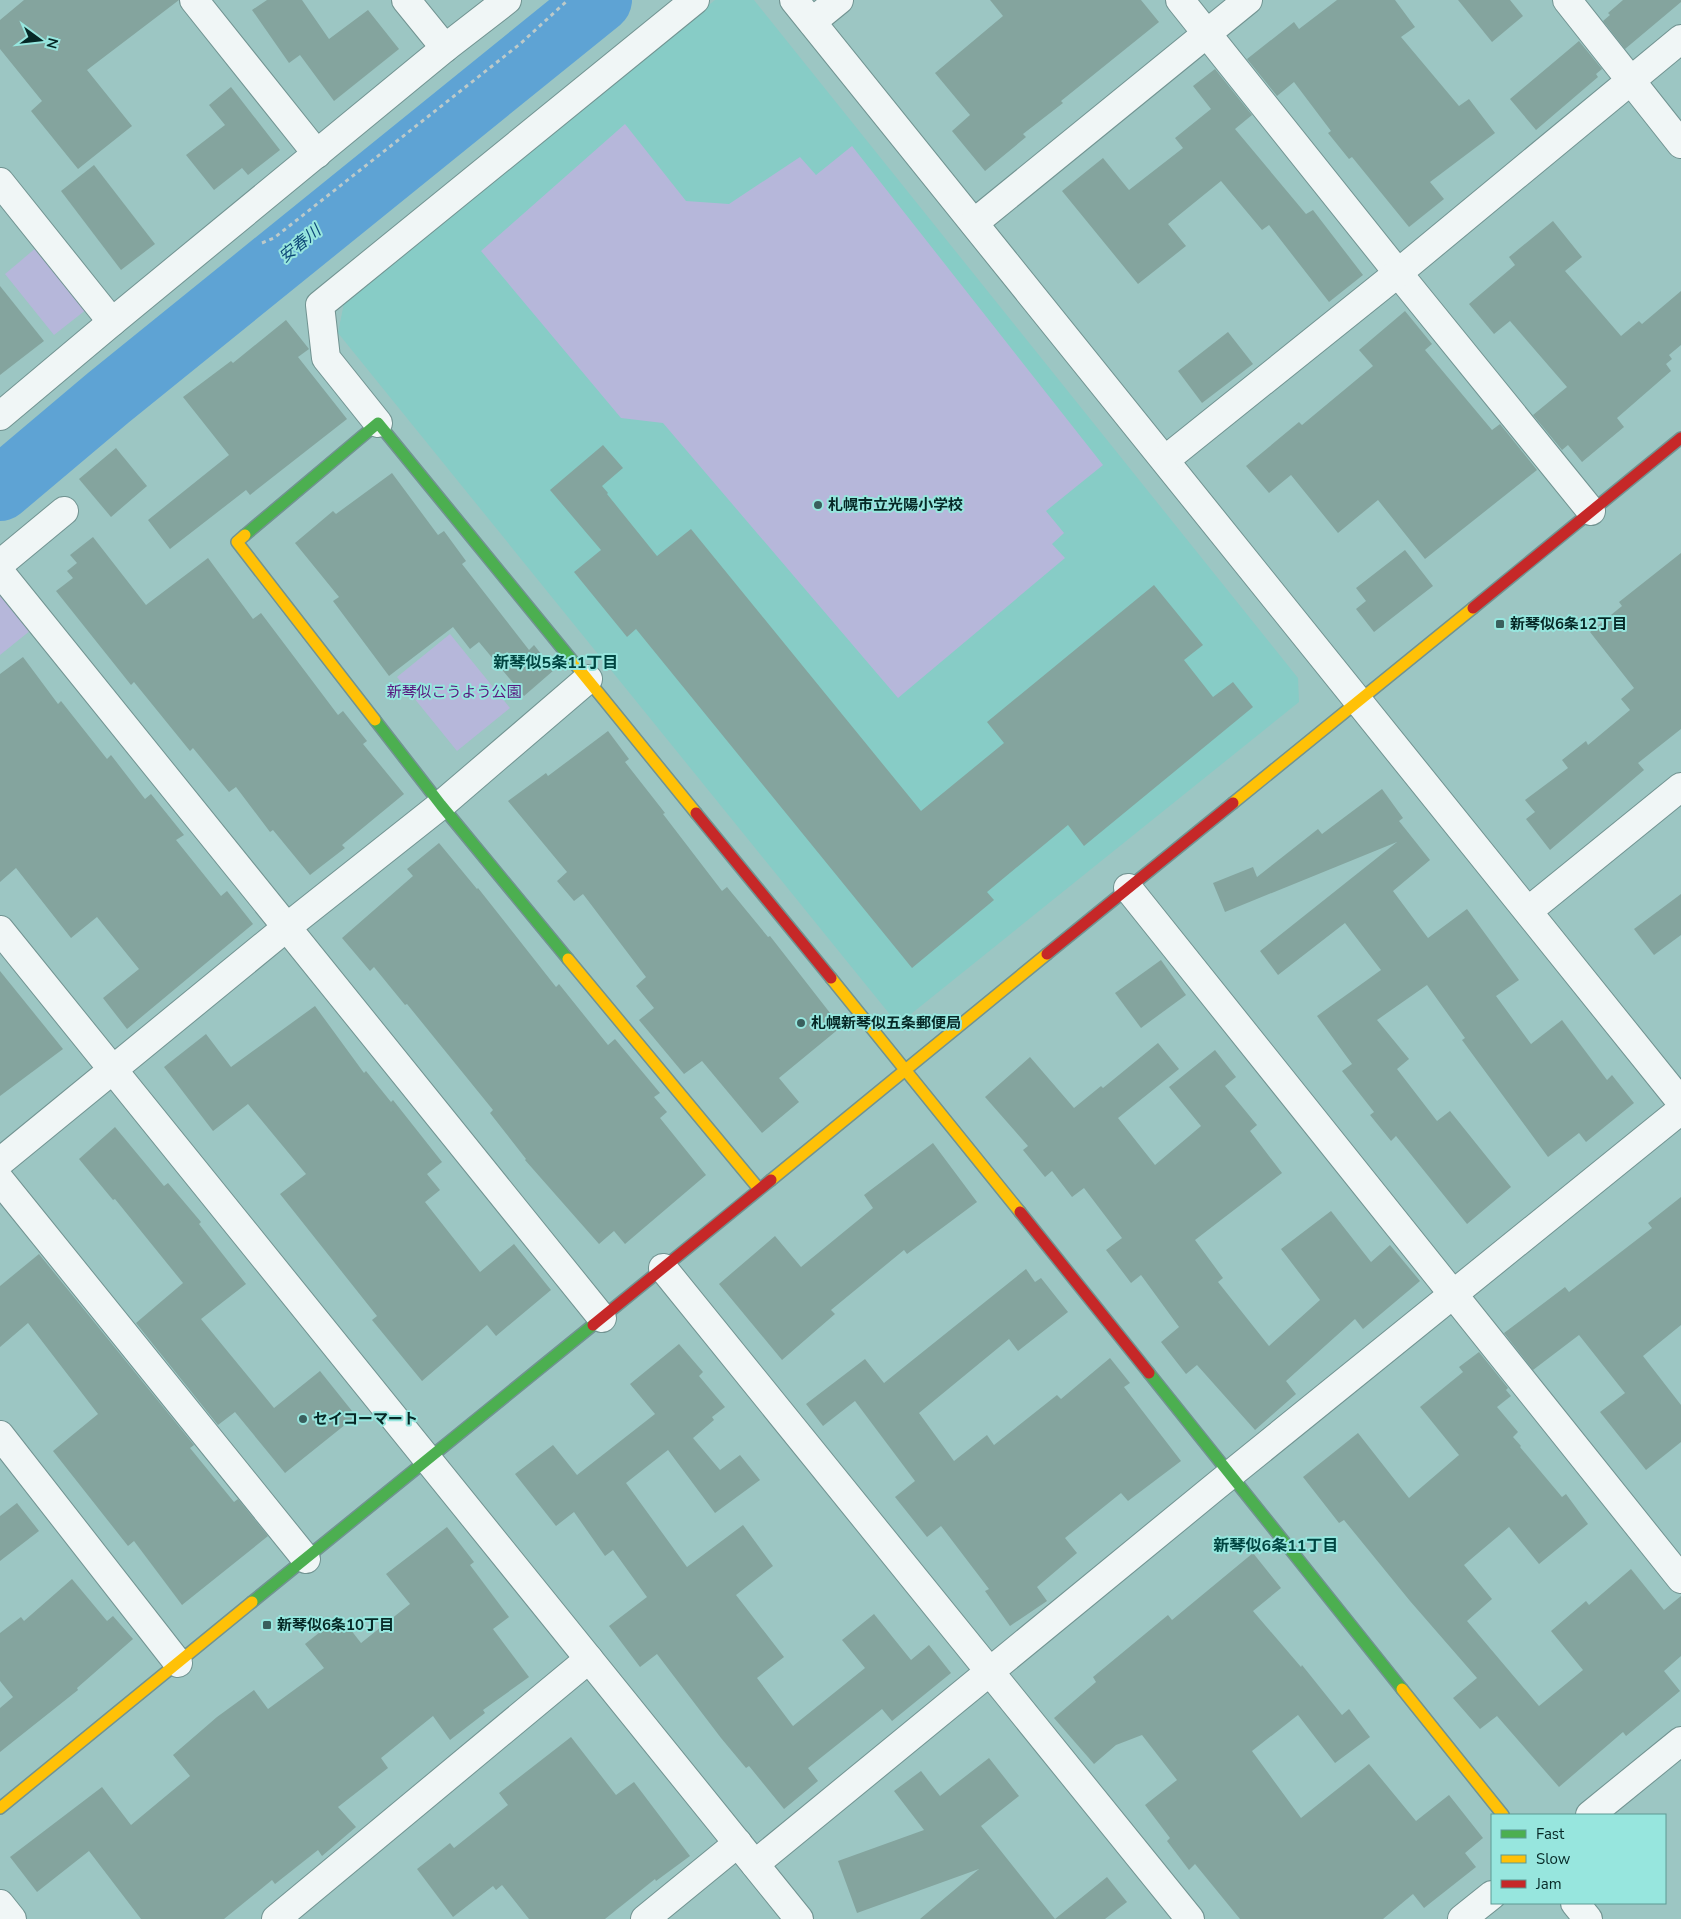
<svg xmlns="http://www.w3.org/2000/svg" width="1681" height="1919" font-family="'Nunito Sans','Noto Sans JP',sans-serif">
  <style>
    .built { fill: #87ccc6 }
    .green { fill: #b6b7da }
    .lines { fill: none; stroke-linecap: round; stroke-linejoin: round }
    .river { stroke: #5ea3d4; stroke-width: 64 }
    .building { fill: #84a49e }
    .street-casing { stroke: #719391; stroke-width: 30 }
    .fast-casing { stroke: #719391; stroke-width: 14 }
    .slow-casing { stroke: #719391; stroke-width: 14 }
    .jam-casing { stroke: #719391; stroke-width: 14 }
    .path { stroke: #bdcac9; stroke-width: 3; stroke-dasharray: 4 4; stroke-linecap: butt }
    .street { stroke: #f0f6f6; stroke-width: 28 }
    .fast { stroke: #4caf50; stroke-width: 11 }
    .slow { stroke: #ffc107; stroke-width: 11 }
    .jam { stroke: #c62828; stroke-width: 11 }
    .poi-dot { fill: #3a5f5d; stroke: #97e6de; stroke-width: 2 }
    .labels { text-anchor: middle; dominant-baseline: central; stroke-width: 4; stroke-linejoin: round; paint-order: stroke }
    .poi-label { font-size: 15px; font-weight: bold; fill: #062826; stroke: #97e6de; text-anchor: start }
    .park-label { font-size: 15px; fill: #58187f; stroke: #97e6de }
    .water-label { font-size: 16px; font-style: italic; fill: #0d4877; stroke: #97e6de }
    .neighbourhood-label { font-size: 16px; font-weight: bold; fill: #004541; stroke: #97e6de }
  </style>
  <rect width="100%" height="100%" fill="#9cc6c3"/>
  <polygon class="built" points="715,0 754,0 1298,678 1299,702 906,1018 892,1017 338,333 344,303"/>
  <g class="green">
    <polygon points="625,124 686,201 729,204 800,157 816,175 852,146 1103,465 1046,511 1064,533 1052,544 1065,558 898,698 663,423 621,418 481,251"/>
    <polygon points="37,247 87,309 54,335 5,274"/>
    <polygon points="0,593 31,630 0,655"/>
    <polygon points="450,634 510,708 457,751 397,677"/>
  </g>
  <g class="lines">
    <polyline class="river" points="0,489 108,398 600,0"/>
  </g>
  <g class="building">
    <polygon points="24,0 179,0 87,70 132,126 78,169 31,111 42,101 0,49 0,20"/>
    <polygon points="267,0 302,0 329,39 368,10 399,49 334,101 300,55 289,63 252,10"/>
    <polygon points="990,0 1141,0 1159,22 1061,101 1063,103 1023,134 1026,137 985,171 952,131 970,115 935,73 1003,16"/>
    <polygon points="1337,0 1395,0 1415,27 1401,37 1459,106 1469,99 1495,133 1430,182 1444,199 1409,227 1352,157 1349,159 1328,133 1331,131 1294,82 1277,96 1247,59 1294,22 1299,29"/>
    <polygon points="1458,0 1510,0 1523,16 1492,42"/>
    <polygon points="1623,0 1681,0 1681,2 1625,49 1603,21 1610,15 1608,13"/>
    <polygon points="1579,41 1602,69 1596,74 1598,77 1536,130 1510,99"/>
    <polygon points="1215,69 1252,115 1235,129 1306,214 1313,210 1363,275 1329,302 1269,225 1262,230 1221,181 1168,224 1186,246 1138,284 1062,191 1103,158 1129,190 1183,148 1175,138 1211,109 1193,86"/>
    <polygon points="231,87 280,150 248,175 242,168 214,190 186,155 225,125 209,105"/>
    <polygon points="94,165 155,244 121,270 61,191"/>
    <polygon points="1553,221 1582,257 1565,271 1621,336 1639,321 1642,324 1681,291 1681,345 1669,355 1672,359 1666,364 1671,371 1617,418 1624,427 1582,462 1568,445 1562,450 1533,415 1567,387 1510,321 1494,334 1469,304 1515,265 1509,257"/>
    <polygon points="0,286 44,341 0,375"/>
    <polygon points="1405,311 1432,344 1425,350 1492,430 1500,424 1537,470 1425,559 1378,500 1338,533 1291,475 1269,493 1246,466 1299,422 1302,425 1373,366 1359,350"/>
    <polygon points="286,320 309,349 298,357 347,419 250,495 246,490 170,549 148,520 229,455 183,397 231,361 233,363"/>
    <polygon points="1228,332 1253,364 1202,403 1178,371"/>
    <polygon points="603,445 623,468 602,486 608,493 607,494 657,556 691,529 921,811 1004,743 987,722 1154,585 1203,645 1184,660 1213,697 1233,682 1253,707 1084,846 1068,825 987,892 994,900 912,968 636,629 627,637 574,572 601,550 550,490"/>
    <polygon points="116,448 147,486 111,517 79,479"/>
    <polygon points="392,473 438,535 444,531 466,561 462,564 529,650 534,645 554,670 524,696 479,642 470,649 453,627 389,676 333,601 339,597 295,543 333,511 336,514"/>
    <polygon points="93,537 146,605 208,558 253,619 261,613 338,715 343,711 367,741 363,744 404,794 342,845 345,848 310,875 273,830 270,832 236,787 229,792 193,748 190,751 134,682 131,685 56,591 73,578 67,571 77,563 70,555"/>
    <polygon points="1405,550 1433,586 1374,632 1356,609 1366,601 1356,588"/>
    <polygon points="1681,553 1681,729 1638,763 1644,770 1550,850 1526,819 1535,812 1525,800 1568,768 1562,760 1586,741 1588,745 1630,710 1621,699 1634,688 1590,632 1622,606 1619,602"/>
    <polygon points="23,657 58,704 61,701 107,759 111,755 145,799 151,794 184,835 176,840 221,896 227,891 253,924 127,1029 103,998 139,969 97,917 71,938 16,868 0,882 0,674"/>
    <polygon points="608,731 629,759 625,762 665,813 663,814 722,891 727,887 768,937 770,936 841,1027 779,1078 799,1102 762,1133 702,1061 684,1074 639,1020 654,1008 636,986 646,977 583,894 574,901 557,881 567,872 508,801 546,773 548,776"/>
    <polygon points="1382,789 1403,818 1399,821 1430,860 1393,891 1428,938 1467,909 1519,980 1496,996 1531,1044 1562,1020 1607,1080 1612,1075 1634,1103 1586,1142 1579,1133 1548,1157 1462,1040 1465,1038 1427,985 1377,1020 1409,1059 1397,1069 1437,1121 1450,1111 1511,1187 1467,1224 1396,1136 1391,1141 1370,1115 1374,1112 1342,1071 1352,1064 1317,1016 1381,970 1345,923 1278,975 1260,951 1397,842 1225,912 1213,883 1253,867 1257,877 1318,829 1322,834"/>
    <polygon points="439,843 477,889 478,888 556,987 559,984 608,1045 615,1039 660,1093 654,1097 667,1112 660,1118 706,1175 625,1244 614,1231 599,1244 525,1160 526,1159 490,1113 493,1110 407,1004 405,1005 374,967 370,971 342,938 413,876 407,869"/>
    <polygon points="1681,894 1681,935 1654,955 1634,929"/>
    <polygon points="1161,960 1186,995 1141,1028 1115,993"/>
    <polygon points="0,971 63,1049 0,1096"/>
    <polygon points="315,1006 364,1073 366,1071 391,1102 393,1100 442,1162 427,1174 440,1190 425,1202 480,1272 514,1244 551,1290 496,1336 487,1325 422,1381 372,1320 377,1316 280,1194 306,1174 248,1104 213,1131 164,1067 206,1034 231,1067"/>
    <polygon points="1158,1043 1179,1069 1118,1118 1155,1165 1201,1126 1169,1087 1215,1050 1236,1077 1225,1086 1257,1125 1250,1131 1282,1173 1195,1240 1223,1278 1218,1282 1269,1346 1320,1300 1281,1249 1331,1211 1371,1262 1390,1245 1420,1281 1363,1329 1355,1319 1286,1381 1296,1394 1255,1430 1197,1365 1186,1374 1161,1342 1179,1327 1141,1275 1131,1283 1106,1250 1122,1238 1084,1188 1072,1197 1052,1171 1045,1177 1023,1150 1028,1146 985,1097 1030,1057 1074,1108 1101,1086 1103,1088"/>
    <polygon points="115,1127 164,1186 168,1183 201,1222 199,1224 246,1284 201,1319 274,1408 320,1371 356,1416 285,1473 235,1412 218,1425 136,1323 183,1283 115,1199 113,1200 79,1159"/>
    <polygon points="933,1143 977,1202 907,1254 904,1250 831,1310 835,1314 782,1360 719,1284 775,1236 801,1267 873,1208 864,1195"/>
    <polygon points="1681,1197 1681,1325 1643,1356 1681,1405 1681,1442 1646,1470 1600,1412 1625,1393 1579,1335 1533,1370 1504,1333 1565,1287 1569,1292 1652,1228 1648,1223"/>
    <polygon points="39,1254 194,1445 190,1448 234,1502 238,1499 268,1536 182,1605 134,1541 128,1546 53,1451 98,1414 28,1323 0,1347 0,1286"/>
    <polygon points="1026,1269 1035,1282 1041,1278 1068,1312 1018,1351 1009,1339 919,1413 954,1461 987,1435 994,1445 1057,1395 1061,1399 1110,1358 1130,1383 1124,1387 1181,1461 1128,1501 1121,1493 1065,1538 1077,1553 1037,1587 1047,1601 1010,1626 985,1591 989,1589 941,1526 927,1537 895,1497 915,1481 855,1401 823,1426 806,1404 865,1359 884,1383"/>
    <polygon points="679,1344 703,1372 699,1376 725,1407 712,1417 714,1420 693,1438 720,1470 740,1455 760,1480 715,1513 668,1450 626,1483 687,1567 743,1525 773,1566 736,1595 784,1657 757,1678 793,1726 865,1668 842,1640 874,1614 911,1660 929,1645 951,1673 892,1721 882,1709 808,1768 818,1781 784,1809 749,1766 746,1768 721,1738 657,1654 640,1667 609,1626 647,1597 613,1550 605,1556 574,1512 556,1526 515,1474 553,1445 577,1475 655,1414 630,1384"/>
    <polygon points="1479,1352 1508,1388 1506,1390 1511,1396 1497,1407 1518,1432 1513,1437 1521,1446 1520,1447 1562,1497 1566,1494 1588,1524 1539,1564 1509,1527 1464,1565 1492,1599 1467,1621 1539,1706 1583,1670 1551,1631 1586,1601 1589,1605 1631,1569 1664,1610 1681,1596 1681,1656 1664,1671 1680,1691 1626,1736 1623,1732 1559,1787 1497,1716 1480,1729 1453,1698 1477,1678 1410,1601 1344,1520 1339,1523 1303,1477 1358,1433 1409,1498 1459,1455 1420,1407 1463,1372 1459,1367"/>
    <polygon points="17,1503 39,1531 0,1561 0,1516"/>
    <polygon points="447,1527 474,1562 470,1565 509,1617 493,1629 529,1677 483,1710 485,1713 450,1740 433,1716 381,1758 388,1768 338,1807 356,1827 322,1856 318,1850 275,1884 272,1880 224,1919 141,1919 89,1851 37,1892 10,1857 102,1787 131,1825 190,1776 173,1755 217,1717 254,1690 268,1709 324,1668 305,1644 340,1616 361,1643 410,1604 386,1574"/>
    <polygon points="1253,1553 1281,1588 1253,1611 1301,1667 1302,1665 1342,1715 1349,1709 1370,1737 1335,1763 1298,1715 1252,1751 1301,1818 1369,1764 1416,1821 1449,1795 1483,1838 1465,1853 1476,1867 1424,1908 1413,1894 1383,1919 1240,1919 1195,1864 1189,1870 1167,1841 1170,1838 1145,1805 1177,1780 1142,1735 1116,1745 1094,1764 1054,1718 1096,1682 1093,1677 1168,1615 1172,1620"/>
    <polygon points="72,1579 107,1621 113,1616 133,1639 77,1688 78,1690 0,1752 0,1708 13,1697 0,1681 0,1633 21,1617 24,1621"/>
    <polygon points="571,1737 616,1795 634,1782 690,1856 656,1881 655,1879 605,1919 529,1919 502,1885 496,1890 493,1886 453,1917 417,1869 450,1843 454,1848 508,1805 499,1793"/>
    <polygon points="989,1758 1019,1796 981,1826 1055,1919 1107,1877 1127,1902 1105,1919 920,1919 979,1869 857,1913 838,1861 924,1830 894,1791 921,1771 940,1796"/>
  </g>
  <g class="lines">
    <g class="street-casing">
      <g id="street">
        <polyline points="194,0 317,154"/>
        <polyline points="406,0 445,48"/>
        <polyline points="794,0 1681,1102"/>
        <polyline points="1180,0 1398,273 1591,511"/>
        <polyline points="1567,0 1681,144"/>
        <polyline points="812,22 839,0"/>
        <polyline points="0,182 112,322"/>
        <polyline points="974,223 1248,0"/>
        <polyline points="0,416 112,322 445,48 507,0"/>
        <polyline points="378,423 326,358 320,305 695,0"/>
        <polyline points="1165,460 1398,273 1681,39"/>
        <polyline points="0,564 64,511"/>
        <polyline points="0,572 602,1318"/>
        <polyline points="1128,888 1681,1579"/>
        <polyline points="1528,911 1681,787"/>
        <polyline points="0,930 799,1919"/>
        <polyline points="0,1162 287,927 441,805 588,679"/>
        <polyline points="0,1180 306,1559"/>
        <polyline points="663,1268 1190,1919"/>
        <polyline points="0,1435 178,1663"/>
        <polyline points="1590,1815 1681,1741"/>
        <polyline points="755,1864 1216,1486 1681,1110"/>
        <polyline points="1575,1903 1588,1919"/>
        <polyline points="0,1904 12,1919"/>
        <polyline points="276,1919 589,1659"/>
        <polyline points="645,1919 738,1843"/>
        <polyline points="1462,1919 1492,1895"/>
      </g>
    </g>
    <g class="fast-casing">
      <g id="fast">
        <polyline points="245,535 378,423 575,664"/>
        <polyline points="375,720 441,805 568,959"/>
        <polyline points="1149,1373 1402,1689"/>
        <polyline points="252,1602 593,1325"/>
      </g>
    </g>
    <g class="slow-casing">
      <g id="slow">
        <polyline points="245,535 237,542 375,720"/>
        <polyline points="575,664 696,813"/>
        <polyline points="1233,803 1473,608"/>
        <polyline points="568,959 759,1189"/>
        <polyline points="831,978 1020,1212"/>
        <polyline points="771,1180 1047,954"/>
        <polyline points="1402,1689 1503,1815"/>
        <polyline points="0,1808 252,1602"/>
      </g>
    </g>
    <g class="jam-casing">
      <g id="jam">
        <polyline points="1473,608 1681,438"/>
        <polyline points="696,813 831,978"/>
        <polyline points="1047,954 1233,803"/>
        <polyline points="1020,1212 1149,1373"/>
        <polyline points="593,1325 771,1180"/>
      </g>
    </g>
    <polyline class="path" points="262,243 274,238 520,44 568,0"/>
    <use href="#street" class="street"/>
    <use href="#fast" class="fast"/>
    <use href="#slow" class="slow"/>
    <use href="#jam" class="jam"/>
  </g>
  <g class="poi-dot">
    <circle cx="818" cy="505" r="5"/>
    <rect x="1495" y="619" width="10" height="10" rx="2.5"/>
    <circle cx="801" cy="1023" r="5"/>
    <circle cx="303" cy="1419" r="5"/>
    <rect x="262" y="1620" width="10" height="10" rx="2.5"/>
  </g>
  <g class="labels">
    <g class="poi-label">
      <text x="828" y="505">札幌市立光陽小学校</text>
      <text x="1510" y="624">新琴似6条12丁目</text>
      <text x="811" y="1023">札幌新琴似五条郵便局</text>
      <text x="313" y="1419">セイコーマート</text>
      <text x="277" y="1625">新琴似6条10丁目</text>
    </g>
    <g class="park-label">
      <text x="454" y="692">新琴似こうよう公園</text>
    </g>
    <g class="water-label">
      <text transform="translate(300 244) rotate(-39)">安春川</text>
    </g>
    <g class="neighbourhood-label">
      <text x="556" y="663">新琴似5条11丁目</text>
      <text x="1276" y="1546">新琴似6条11丁目</text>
    </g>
  </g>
  <rect x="1491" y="1814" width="175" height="90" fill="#97e6de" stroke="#5d9a94"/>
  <rect x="1501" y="1830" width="25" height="8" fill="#4caf50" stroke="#5d9a94"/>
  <text x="1536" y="1839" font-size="15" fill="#062826">Fast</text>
  <rect x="1501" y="1855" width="25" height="8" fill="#ffc107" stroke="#5d9a94"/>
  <text x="1536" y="1864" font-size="15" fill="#062826">Slow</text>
  <rect x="1501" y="1880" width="25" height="8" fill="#c62828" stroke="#5d9a94"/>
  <text x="1536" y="1889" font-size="15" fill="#062826">Jam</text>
  <g transform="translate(40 40) rotate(105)" stroke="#97e6de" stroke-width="4" paint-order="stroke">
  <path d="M0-4L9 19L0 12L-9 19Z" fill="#062826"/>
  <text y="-8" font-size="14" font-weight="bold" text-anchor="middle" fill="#062826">N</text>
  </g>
</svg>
